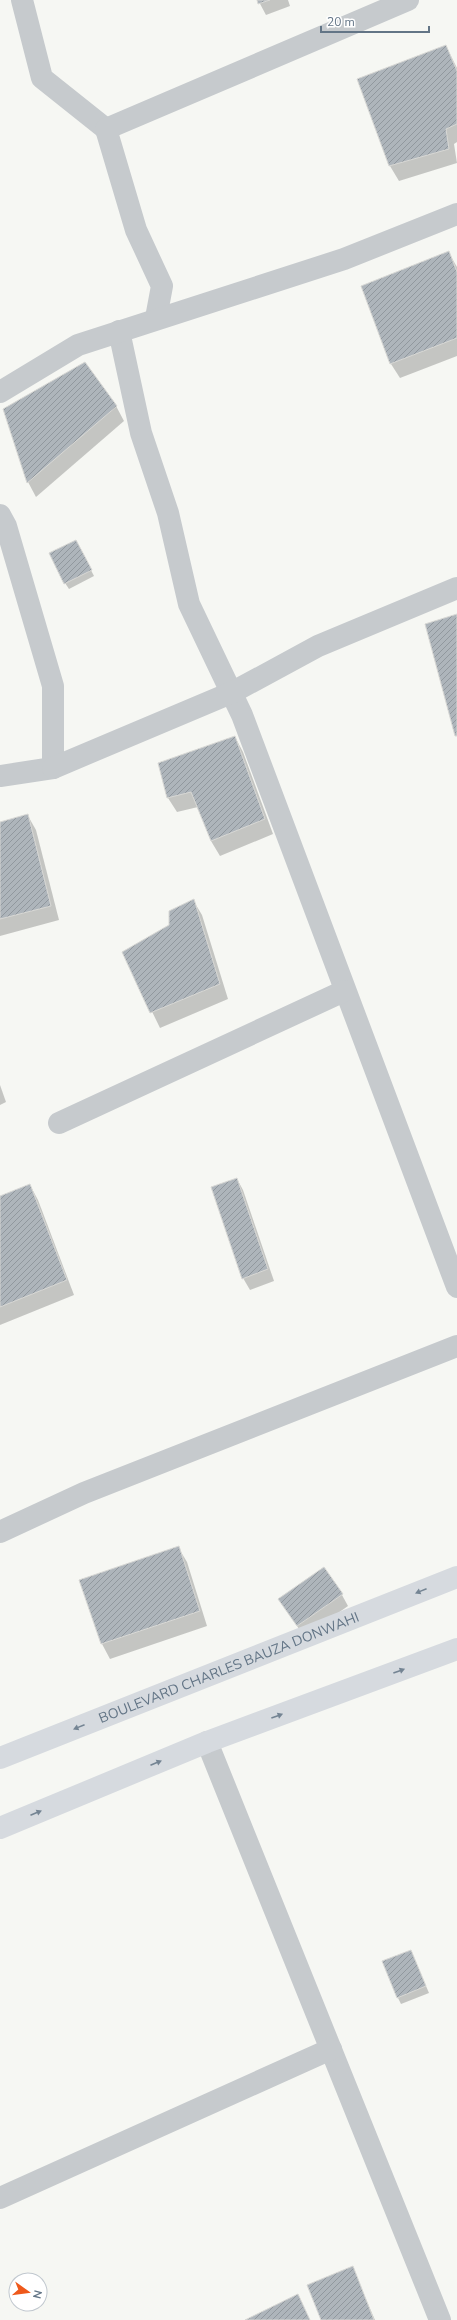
<svg xmlns="http://www.w3.org/2000/svg" width="457" height="2320" font-family="'Nunito Sans',sans-serif">
  <style>
    .shadow { fill: #0003 }
    .building { fill: url(#building-hatch); stroke: #d8d8d5 }
    .lines { fill: none; stroke-linecap: round; stroke-linejoin: round }
    .street { stroke: #c6cacd; stroke-width: 22 }
    .secondary { stroke: #d6dadf; stroke-width: 22 }
    .oneway { fill: #748493 }
    .labels { text-anchor: middle; dominant-baseline: central; stroke-width: 4; stroke-linejoin: round; paint-order: stroke }
    .street-label { font-size: 14px; fill: #637586; stroke: #fff }
  </style>
  <defs>
    <pattern id="building-hatch" width="6" height="6" patternUnits="userSpaceOnUse"><rect width="6" height="6" fill="#aeb5bb"/><path d="M-1 1l2-2M0 6l6-6M5 7l2-2" fill="none" stroke="#91989e"/></pattern>
  </defs>
  <rect width="100%" height="100%" fill="#f6f7f3"/>
  <g class="shadow">
    <polygon points="258,0 288,0 290,6 266,15"/>
    <polygon points="446,46 457,68 457,142 454,144 457,163 399,181 390,166 358,80"/>
    <polygon points="449,253 457,267 457,356 400,378 391,364 362,286"/>
    <polygon points="116,406 124,421 36,497 28,482"/>
    <polygon points="79,547 94,576 69,589 65,583"/>
    <polygon points="235,737 243,752 273,834 220,856 211,841 198,807 177,812 168,798 160,763"/>
    <polygon points="28,816 36,830 59,920 0,936 0,823"/>
    <polygon points="193,900 202,915 228,999 160,1028 123,952 170,926"/>
    <polygon points="0,1085 6,1102 0,1105"/>
    <polygon points="237,1179 243,1190 274,1281 250,1290 243,1278"/>
    <polygon points="30,1185 38,1200 74,1295 0,1325 0,1197"/>
    <polygon points="178,1547 187,1562 207,1626 110,1659 102,1644 81,1580"/>
    <polygon points="342,1595 348,1606 304,1637 280,1599"/>
    <polygon points="411,1951 429,1993 401,2004 398,1998"/>
    <polygon points="352,2267 375,2320 322,2320"/>
  </g>
  <g class="building">
    <polygon points="257,0 270,0 258,4"/>
    <polygon points="446,45 457,71 457,124 446,129 449,149 389,166 357,79"/>
    <polygon points="449,251 457,272 457,338 390,364 361,286"/>
    <polygon points="85,362 117,406 27,483 3,409"/>
    <polygon points="76,540 92,570 64,584 49,553"/>
    <polygon points="457,614 457,736 455,736 425,624"/>
    <polygon points="235,736 265,819 211,841 191,792 167,798 158,763"/>
    <polygon points="28,814 51,906 0,919 0,822"/>
    <polygon points="194,899 220,984 150,1013 122,952 169,925 169,911"/>
    <polygon points="237,1178 268,1269 242,1279 211,1187"/>
    <polygon points="30,1184 67,1280 0,1307 0,1196"/>
    <polygon points="179,1546 200,1611 101,1644 79,1580"/>
    <polygon points="324,1567 343,1594 297,1626 278,1599"/>
    <polygon points="411,1950 426,1986 397,1998 382,1961"/>
    <polygon points="353,2266 374,2320 321,2320 307,2285"/>
    <polygon points="298,2294 310,2320 245,2320"/>
  </g>
  <g class="lines">
    <g class="street">
      <polyline points="22,0 42,78 106,129"/>
      <polyline points="156,318 162,286 136,230 106,129 408,0"/>
      <polyline points="119,331 141,433 168,513 189,604 242,715 457,1287"/>
      <polyline points="0,392 78,345 344,259 457,214"/>
      <polyline points="0,515 6,526 53,686 53,768 0,776"/>
      <polyline points="53,768 233,692 318,646 457,588"/>
      <polyline points="59,1123 344,991"/>
      <polyline points="0,1532 84,1493 457,1346"/>
      <polyline points="207,1742 440,2320"/>
      <polyline points="0,2198 331,2049"/>
    </g>
    <g class="secondary">
      <path id="s1" d="M0,1758L457,1577"/>
      <polyline points="0,1828 207,1742 457,1649"/>
    </g>
  </g>
  <defs><path id="oneway-solid" d="M-6-.8H1V-3.2L6.5 0L1 3.2V.8H-6Z"/></defs>
  <g class="oneway">
    <use href="#oneway-solid" transform="translate(421 1591) rotate(158)"/>
    <use href="#oneway-solid" transform="translate(399 1671) rotate(-20)"/>
    <use href="#oneway-solid" transform="translate(277 1716) rotate(-20)"/>
    <use href="#oneway-solid" transform="translate(79 1727) rotate(158)"/>
    <use href="#oneway-solid" transform="translate(156 1763) rotate(-23)"/>
    <use href="#oneway-solid" transform="translate(36 1813) rotate(-23)"/>
  </g>
  <g class="labels">
    <g class="street-label">
      <text stroke="none"><textPath href="#s1" startOffset="246">BOULEVARD CHARLES BAUZA DONWAHI</textPath></text>
    </g>
  </g>
  <g transform="translate(28 2292) rotate(104)"><circle r="19" fill="#ffffff" stroke="#c1c8cf"/>
  <path d="M0-3L7 15L0 10L-7 15Z" fill="#ee591b"/>
  <text y="-6" font-size="11" font-weight="bold" text-anchor="middle" fill="#637586">N</text>
  </g>
  <path d="M321 26v6h108v-6" fill="none" stroke="#637586" stroke-width="2"/>
  <text x="327" y="26" font-size="12" fill="#637586" stroke="#ffffff" stroke-width="3" paint-order="stroke">20 m</text>
</svg>
